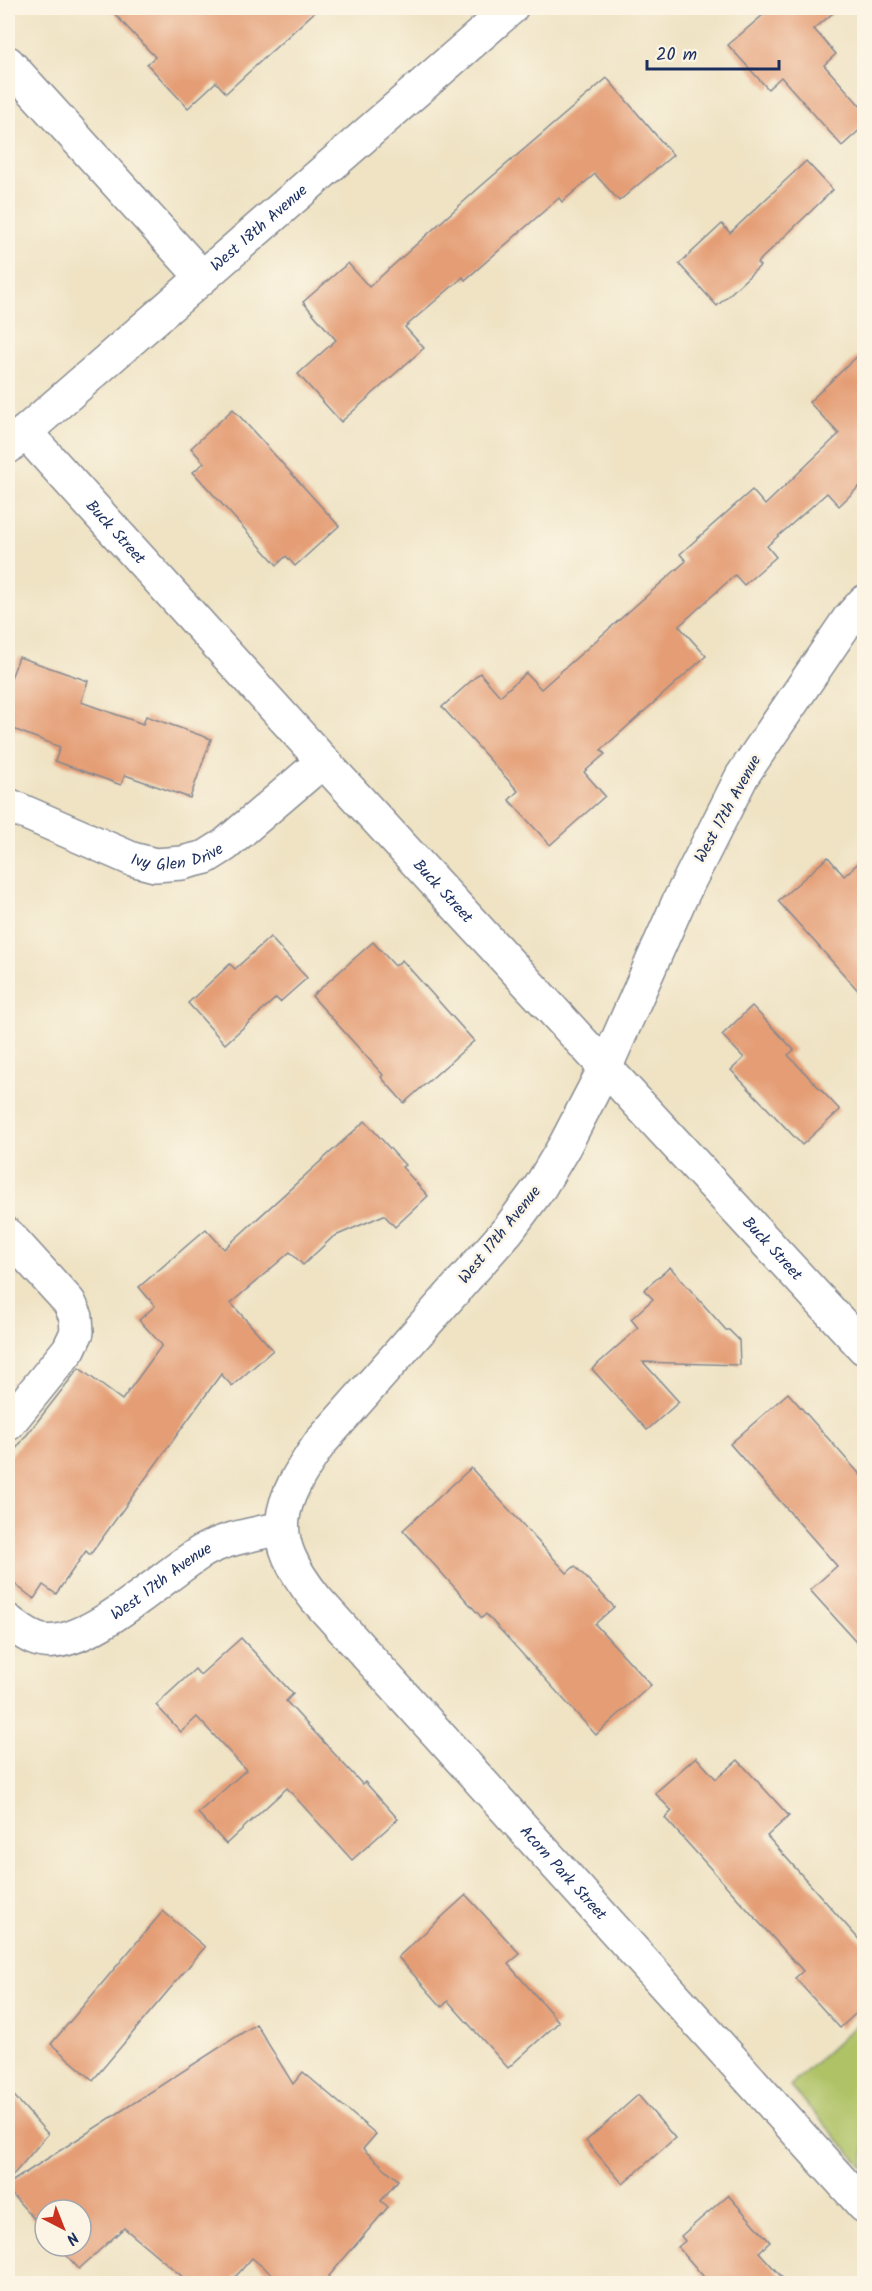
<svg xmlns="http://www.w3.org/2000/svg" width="872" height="2291" font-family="Kalam,sans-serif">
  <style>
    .green { fill: #afc266; stroke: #657862; stroke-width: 1.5 }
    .building { fill: #e49d75 }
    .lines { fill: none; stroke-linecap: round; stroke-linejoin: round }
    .minor-casing { stroke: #858991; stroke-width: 36 }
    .major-casing { stroke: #858991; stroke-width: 36 }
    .minor { stroke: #fff; stroke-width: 33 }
    .major { stroke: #fff; stroke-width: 33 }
    .labels { text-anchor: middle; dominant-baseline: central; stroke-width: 5; stroke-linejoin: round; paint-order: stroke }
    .street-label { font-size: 16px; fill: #1b2f5e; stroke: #fcf5e5 }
  </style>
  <rect width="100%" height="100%" fill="#fcf5e5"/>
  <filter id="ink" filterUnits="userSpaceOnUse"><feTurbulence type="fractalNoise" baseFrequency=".0167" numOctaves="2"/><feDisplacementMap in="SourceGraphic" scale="12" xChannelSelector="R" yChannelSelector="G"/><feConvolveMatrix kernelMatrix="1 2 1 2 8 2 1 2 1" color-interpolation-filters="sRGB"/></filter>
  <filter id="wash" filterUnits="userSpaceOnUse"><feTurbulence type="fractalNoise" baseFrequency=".008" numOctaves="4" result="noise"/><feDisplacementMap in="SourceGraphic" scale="24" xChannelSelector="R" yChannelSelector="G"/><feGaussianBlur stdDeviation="1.35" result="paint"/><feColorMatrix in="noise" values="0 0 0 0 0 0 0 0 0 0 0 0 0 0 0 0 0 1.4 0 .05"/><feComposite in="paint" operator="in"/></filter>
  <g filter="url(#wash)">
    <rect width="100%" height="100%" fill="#efe3c4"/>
    <polygon class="green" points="864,2018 864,2168 790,2086"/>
    <g id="blocks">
      <g class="building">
        <polygon points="109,8 319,8 226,93 216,82 188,108 147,64 155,57"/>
        <polygon points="771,8 839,8 814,29 836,54 824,65 864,110 864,126 842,146 781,77 768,89 728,45"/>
        <polygon points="607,78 673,155 619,201 595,174 562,202 559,198 465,280 463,277 405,327 424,348 341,422 298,374 336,340 303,302 348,263 369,287 480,187"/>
        <polygon points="806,161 833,190 757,263 760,266 717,306 679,264 722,224 730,233"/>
        <polygon points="864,350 864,482 839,506 827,493 767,546 776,557 744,585 735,575 679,626 706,656 601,750 605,754 584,772 605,796 550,845 509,800 518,791 442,707 480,673 500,696 526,673 541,689 686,561 680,554 752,490 765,505 839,434 809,402"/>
        <polygon points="233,409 339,526 295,566 286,556 277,565 193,472 204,463 191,448"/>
        <polygon points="19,657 88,681 81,702 143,724 146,716 211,739 190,798 125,775 121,785 55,761 60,747 8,727 8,686"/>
        <polygon points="828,857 844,876 864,858 864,997 778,901"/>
        <polygon points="270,937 307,978 280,1002 276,998 225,1044 188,1003 230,964 235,969"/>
        <polygon points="373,942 395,966 402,960 474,1041 404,1103 381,1077 383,1075 312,996"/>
        <polygon points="752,1006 794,1050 788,1055 840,1110 802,1145 731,1070 744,1058 722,1035"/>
        <polygon points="365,1121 405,1165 402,1167 428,1196 395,1227 384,1215 333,1237 303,1265 290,1252 231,1303 273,1350 232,1386 221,1374 90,1555 86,1551 56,1594 43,1585 34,1599 8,1579 8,1459 79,1368 122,1400 162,1345 139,1320 155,1306 139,1287 206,1229 224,1249"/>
        <polygon points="670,1267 726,1330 729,1330 739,1340 740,1365 643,1362 679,1402 647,1430 592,1369 638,1328 631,1319 653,1299 644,1290"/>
        <polygon points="788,1393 864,1479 864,1650 810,1590 837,1566 730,1444"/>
        <polygon points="471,1468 567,1573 575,1566 614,1607 595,1624 651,1685 596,1735 486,1614 482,1618 403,1530"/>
        <polygon points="241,1638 293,1694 286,1701 362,1784 365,1782 398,1819 352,1860 287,1788 226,1844 198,1813 246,1770 197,1717 181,1732 156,1705 195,1669 200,1675"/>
        <polygon points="696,1757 716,1779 738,1760 789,1816 767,1836 864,1945 864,2006 840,2028 795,1978 803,1971 665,1818 672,1811 655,1793"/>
        <polygon points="466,1895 520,1954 508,1964 559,2022 508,2068 448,2001 442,2007 398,1957"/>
        <polygon points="163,1911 205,1947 93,2080 51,2044"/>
        <polygon points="256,2024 293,2084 303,2072 376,2134 363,2149 398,2180 381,2201 388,2207 323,2283 282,2283 252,2258 230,2283 190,2283 124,2228 79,2269 58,2246 81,2246 81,2210 45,2210 45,2231 8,2190 8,2184"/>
        <polygon points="8,2089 48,2134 8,2181"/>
        <polygon points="638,2095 675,2138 623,2184 586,2141"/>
        <polygon points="728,2195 770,2242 759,2252 787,2283 709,2283 678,2247 685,2241 681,2236"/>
      </g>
    </g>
  </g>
  <g filter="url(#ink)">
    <use href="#blocks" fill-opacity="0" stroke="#858991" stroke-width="1.5"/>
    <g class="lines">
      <g class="minor-casing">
        <g id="minor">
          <polyline points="8,63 202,277"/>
          <path id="s1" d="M25,432L323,761L864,1348"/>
          <path id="s2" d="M864,602L848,620L742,776L679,901L606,1066L565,1145L540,1187L508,1230L320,1443C277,1505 265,1535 316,1599L864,2206"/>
          <path id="s3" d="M8,805L132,859L155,865L182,863L206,857L225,845L323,761"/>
          <polyline points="8,1235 69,1302 76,1317 77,1332 69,1349 8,1424"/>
          <path id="s4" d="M8,1621C18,1629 30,1639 43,1641C89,1648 163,1575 203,1551C226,1538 256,1534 282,1528"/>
        </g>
      </g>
      <g class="major-casing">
        <g id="major">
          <path id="s5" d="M8,447L511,8"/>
        </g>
      </g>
      <use href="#minor" class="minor"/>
      <use href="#major" class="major"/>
    </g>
  </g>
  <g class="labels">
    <g class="street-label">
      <text stroke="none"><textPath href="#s5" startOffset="333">West 18th Avenue</textPath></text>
      <text stroke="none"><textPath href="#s1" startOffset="135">Buck Street</textPath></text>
      <text transform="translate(728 809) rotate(-61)">West 17th Avenue</text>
      <text stroke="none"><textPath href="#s3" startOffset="182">Ivy Glen Drive</textPath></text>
      <text stroke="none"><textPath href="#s1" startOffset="621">Buck Street</textPath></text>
      <text transform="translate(500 1235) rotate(-51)">West 17th Avenue</text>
      <text stroke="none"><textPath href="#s1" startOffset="1107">Buck Street</textPath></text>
      <text stroke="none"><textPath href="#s4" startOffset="176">West 17th Avenue</textPath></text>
      <text stroke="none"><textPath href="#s2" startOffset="1552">Acorn Park Street</textPath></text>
    </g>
  </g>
  <rect width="872" height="2291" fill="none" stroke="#fcf5e5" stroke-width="30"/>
  <g transform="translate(63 2228) rotate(138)"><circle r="28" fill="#fcf5e5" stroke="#a2a6af" stroke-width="1.5"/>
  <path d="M0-4.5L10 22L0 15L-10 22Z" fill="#c8321e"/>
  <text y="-9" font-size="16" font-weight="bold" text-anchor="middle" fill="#1b2f5e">N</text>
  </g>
  <path d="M647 60v9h132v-9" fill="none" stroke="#1b2f5e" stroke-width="3"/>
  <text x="656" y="60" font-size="18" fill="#1b2f5e" stroke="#fcf5e5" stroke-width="4.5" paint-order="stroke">20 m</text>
</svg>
